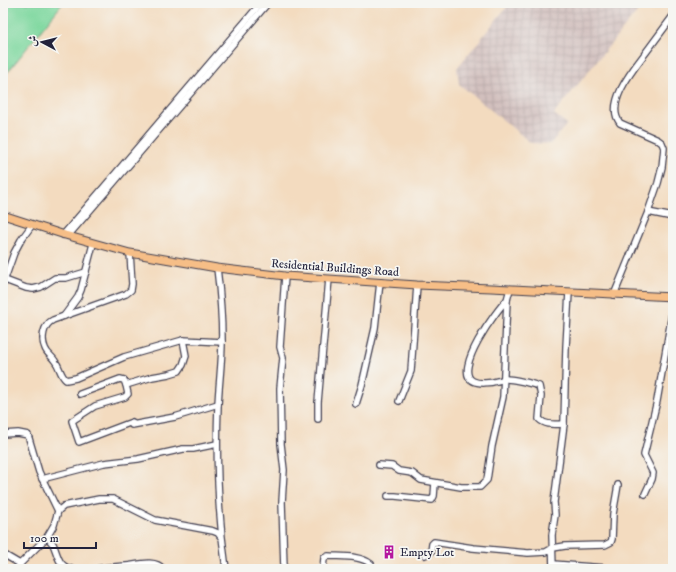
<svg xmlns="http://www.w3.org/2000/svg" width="676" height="572" font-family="'IM FELL DW Pica',Amiri,serif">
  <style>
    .industrial { fill: url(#industrial-grid) }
    .pitch { fill: #7cd79d; stroke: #4f7c6c }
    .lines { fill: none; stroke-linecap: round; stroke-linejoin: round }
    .minor-casing { stroke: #413e4f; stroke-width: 8 }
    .major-casing { stroke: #413e4f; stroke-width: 9 }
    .minor { stroke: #fff; stroke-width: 5.5 }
    .major { stroke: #f6be87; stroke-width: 7 }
    .labels { text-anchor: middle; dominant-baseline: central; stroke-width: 3.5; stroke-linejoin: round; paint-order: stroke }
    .street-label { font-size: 12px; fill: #22223b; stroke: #f6f6f2 }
    .poi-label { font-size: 12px; fill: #22223b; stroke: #f6f6f2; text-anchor: start }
  </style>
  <defs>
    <pattern id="industrial-grid" width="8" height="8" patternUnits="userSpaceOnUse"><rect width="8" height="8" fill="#d1bfbd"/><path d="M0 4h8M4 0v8" fill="none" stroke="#b3a4a3"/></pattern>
  </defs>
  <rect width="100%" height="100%" fill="#f6f6f2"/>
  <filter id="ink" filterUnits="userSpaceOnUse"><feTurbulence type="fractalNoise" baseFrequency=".025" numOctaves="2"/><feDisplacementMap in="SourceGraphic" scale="8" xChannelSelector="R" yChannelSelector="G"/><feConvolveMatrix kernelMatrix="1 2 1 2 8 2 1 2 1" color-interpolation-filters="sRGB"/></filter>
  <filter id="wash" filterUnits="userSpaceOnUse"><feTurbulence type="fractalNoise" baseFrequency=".012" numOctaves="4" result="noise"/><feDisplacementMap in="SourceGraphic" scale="16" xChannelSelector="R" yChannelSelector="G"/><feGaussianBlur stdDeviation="0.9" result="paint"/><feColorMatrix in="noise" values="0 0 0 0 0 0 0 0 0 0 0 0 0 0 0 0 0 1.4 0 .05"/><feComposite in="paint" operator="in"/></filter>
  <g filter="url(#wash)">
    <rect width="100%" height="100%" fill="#f3dbbf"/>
    <polygon class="industrial" points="510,3 644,3 554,114 567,124 550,144 531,143 459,84 457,68"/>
    <polygon class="pitch" points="3,3 63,3 3,78"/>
  </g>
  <g filter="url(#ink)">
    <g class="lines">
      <g class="minor-casing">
        <g id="minor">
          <polyline points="648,212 673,217"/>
          <polyline points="63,235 261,3"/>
          <polyline points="68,236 268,3"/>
          <path d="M130,253L132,284L131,290L126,294L53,320C43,325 41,339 45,348C47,354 52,356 55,361C60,367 60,375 66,380L76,378L124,357L183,340L222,342"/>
          <path d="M217,268C220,292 222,316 222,341C222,362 219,383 218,405C216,459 218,515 226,569"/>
          <polyline points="5,280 26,288 33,289 41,287 55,278 66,278 86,272"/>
          <polyline points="3,284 14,253 21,240 32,225"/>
          <path d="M614,295L648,212L658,183L662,167L664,148L662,143L658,140L620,123C604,103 635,67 647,51C656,39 664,28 673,16"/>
          <path d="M507,300C497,309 452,371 473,381C479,384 491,383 497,381C500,381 503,379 506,379C516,379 529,383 539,386L541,396L539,419C546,426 555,424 564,424"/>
          <polyline points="64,316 78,297 81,290 93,244"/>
          <polyline points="183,340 186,356 183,365 179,371 169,374 152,377 126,385 128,394 125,397 95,406 72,421 79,442 132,422 132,425 175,417 218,404"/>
          <polyline points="80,394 120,379 124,380 126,385"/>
          <polyline points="399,401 411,371 417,285"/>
          <polyline points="356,404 362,385 375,328 380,282"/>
          <polyline points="318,419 318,402 329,279"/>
          <polyline points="3,434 18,433 28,435 39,472 58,511"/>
          <polyline points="379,465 392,466 399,471 412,473 421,480 461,487 480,487 487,480 492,446 503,397 507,300 510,289"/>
          <polyline points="42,479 104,463 138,459 183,449 193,449 217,444"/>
          <polyline points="645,494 652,479 653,473 644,455 657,401 673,308"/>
          <polyline points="388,496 395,496 432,500 434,496 435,483"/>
          <path d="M47,537C49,539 51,542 53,544C58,555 58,566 71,569"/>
          <polyline points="3,554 20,564"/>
          <polyline points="425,555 431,552 432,544 434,542 473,548 528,553 546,552 553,548 565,546 605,545 611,542 612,539 613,514 618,485"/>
          <polyline points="553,564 619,569"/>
          <polyline points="18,569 20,564 47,537 54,525 58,511 64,506 99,499 113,499 155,520 213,531 218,533 221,537"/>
          <path d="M97,569C107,567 116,567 126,566C137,565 155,559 163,569"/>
          <polyline points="284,569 282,502 284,470 281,444 280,388 283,358 280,347 285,276"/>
          <path d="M323,569L324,558L328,556C341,557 360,555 371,564"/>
          <polyline points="553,569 552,535 555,515 554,502 564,424 566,347 569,292"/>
        </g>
      </g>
      <g class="major-casing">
        <polyline id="major" points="3,215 65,235 130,253 217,268 285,276 417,285 491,288 673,297"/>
      </g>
      <use href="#minor" class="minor"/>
      <use href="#major" class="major"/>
    </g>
  </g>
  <defs>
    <g id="building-bare" transform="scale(1.08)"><path d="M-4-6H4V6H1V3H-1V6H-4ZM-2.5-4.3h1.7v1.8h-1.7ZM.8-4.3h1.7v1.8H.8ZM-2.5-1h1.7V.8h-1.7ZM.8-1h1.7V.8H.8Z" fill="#b5179e" stroke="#f6f6f2" stroke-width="2.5" paint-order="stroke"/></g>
  </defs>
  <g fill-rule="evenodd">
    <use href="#building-bare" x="389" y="552"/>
  </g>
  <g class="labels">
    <g class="street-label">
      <text transform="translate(335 268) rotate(4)">Residential Buildings Road</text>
    </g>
    <g class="poi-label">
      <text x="400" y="552">Empty Lot</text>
    </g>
  </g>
  <rect width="676" height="572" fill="none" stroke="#f6f6f2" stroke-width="16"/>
  <g transform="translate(42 42) rotate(277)" stroke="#f6f6f2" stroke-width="3" paint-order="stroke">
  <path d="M0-3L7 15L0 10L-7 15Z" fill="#22223b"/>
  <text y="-6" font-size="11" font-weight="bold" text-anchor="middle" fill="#22223b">ش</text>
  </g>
  <path d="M24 542v6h72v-6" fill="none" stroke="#22223b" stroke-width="2"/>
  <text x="30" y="542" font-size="12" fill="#22223b" stroke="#f6f6f2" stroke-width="3" paint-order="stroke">100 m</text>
</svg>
